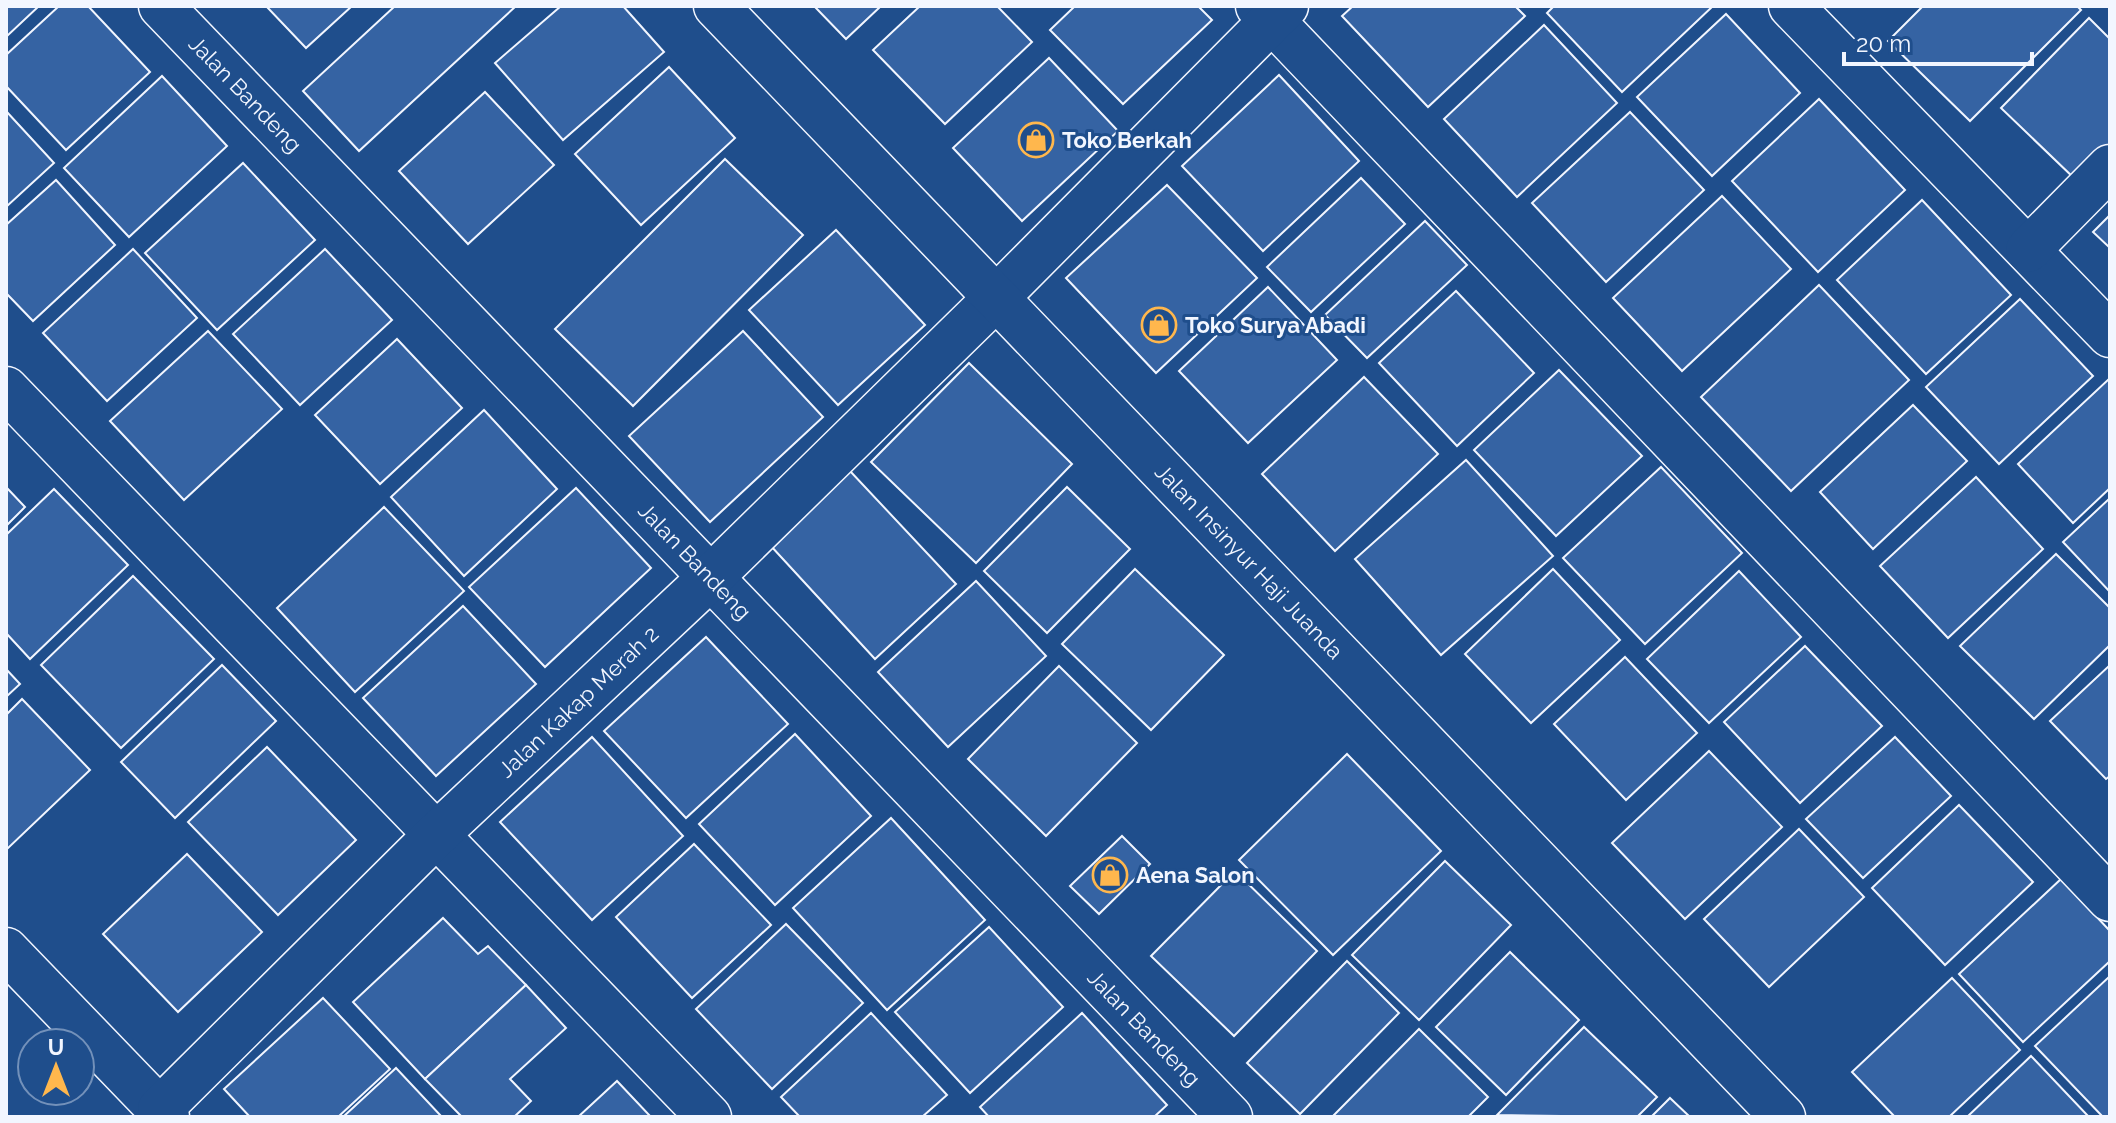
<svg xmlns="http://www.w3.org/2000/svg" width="2116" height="1123" font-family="Raleway,sans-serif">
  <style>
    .building { fill: #3563a3; stroke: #f2f6ff; stroke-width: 2 }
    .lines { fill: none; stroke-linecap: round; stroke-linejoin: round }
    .street-casing { stroke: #f2f6ff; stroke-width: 47 }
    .secondary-casing { stroke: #f2f6ff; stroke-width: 47 }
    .street { stroke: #1f4e8c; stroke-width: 44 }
    .secondary { stroke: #1f4e8c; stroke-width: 44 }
    .labels { text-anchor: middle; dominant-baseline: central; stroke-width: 6; stroke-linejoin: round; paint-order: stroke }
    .street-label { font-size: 22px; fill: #f2f6ff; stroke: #1f4e8c }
    .poi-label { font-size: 22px; font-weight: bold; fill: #f2f6ff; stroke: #1f4e8c; text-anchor: start }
  </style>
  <rect width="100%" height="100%" fill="#1f4e8c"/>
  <g class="building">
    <polygon points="6,6 39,6 6,37"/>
    <polygon points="59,6 88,6 150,72 66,150 6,86 6,55"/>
    <polygon points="266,6 352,6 306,48"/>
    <polygon points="395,6 516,6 359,151 303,91"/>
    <polygon points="561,6 623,6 664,52 563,140 495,63"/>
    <polygon points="814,6 881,6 846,39"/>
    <polygon points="920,6 997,6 1032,42 945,124 873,50"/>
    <polygon points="1075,6 1198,6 1212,20 1123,104 1050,30"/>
    <polygon points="1353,6 1515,6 1525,16 1428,107 1342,16"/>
    <polygon points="1554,6 1713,6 1622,92 1547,13"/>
    <polygon points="1923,6 2077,6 2081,10 1970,121 1888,41"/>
    <polygon points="1726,14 1800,93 1712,176 1637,97"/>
    <polygon points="2089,18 2110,39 2110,145 2075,179 2001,108"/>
    <polygon points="1544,25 1617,103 1517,197 1444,119"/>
    <polygon points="1049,58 1118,131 1022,221 953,148"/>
    <polygon points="669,67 735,138 641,225 575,154"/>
    <polygon points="1279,75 1359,161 1263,251 1182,166"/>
    <polygon points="162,76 227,146 129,237 64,168"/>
    <polygon points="485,92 554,165 468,244 399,171"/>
    <polygon points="1819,99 1905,190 1818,272 1732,181"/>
    <polygon points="6,111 54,163 6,207"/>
    <polygon points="1630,112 1704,190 1606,282 1532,203"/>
    <polygon points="725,159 803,235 633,406 555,329"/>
    <polygon points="243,163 315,240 217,330 145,253"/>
    <polygon points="1361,178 1405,224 1311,312 1267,267"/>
    <polygon points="56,180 115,245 33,321 6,293 6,225"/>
    <polygon points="1167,185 1257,278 1156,373 1066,278"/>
    <polygon points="1722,196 1791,269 1682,371 1613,298"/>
    <polygon points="1922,200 2011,295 1926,374 1837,280"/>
    <polygon points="2110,215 2110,248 2093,232"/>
    <polygon points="1425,221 1467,265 1367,358 1325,315"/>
    <polygon points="836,230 925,325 838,405 749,310"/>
    <polygon points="133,249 197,318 107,401 43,333"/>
    <polygon points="325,249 392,320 300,405 233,334"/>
    <polygon points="1819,285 1909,380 1791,491 1701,397"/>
    <polygon points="1268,287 1337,360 1248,443 1179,371"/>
    <polygon points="1456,291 1534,373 1457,446 1379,363"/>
    <polygon points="2020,299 2093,376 1999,464 1926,387"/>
    <polygon points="208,331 282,409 184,500 110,421"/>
    <polygon points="743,331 823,417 710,522 629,436"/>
    <polygon points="397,339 462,408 380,484 315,415"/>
    <polygon points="969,363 1072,464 976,563 871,462"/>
    <polygon points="1559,370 1642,456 1556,536 1474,450"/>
    <polygon points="1364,377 1438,454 1335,551 1262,474"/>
    <polygon points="2110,378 2110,488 2073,523 2018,464"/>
    <polygon points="1913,405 1967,461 1873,549 1820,492"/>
    <polygon points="484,410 557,489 464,576 391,497"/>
    <polygon points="1466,460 1553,556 1441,655 1355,559"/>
    <polygon points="1661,467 1742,553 1645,644 1563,558"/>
    <polygon points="850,471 956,584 875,659 770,545"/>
    <polygon points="1976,477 2043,549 1948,638 1880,566"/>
    <polygon points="6,487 25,507 6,526"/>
    <polygon points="1067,487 1130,549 1047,633 984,571"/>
    <polygon points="576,488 651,568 545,667 469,587"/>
    <polygon points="54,489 128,565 30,659 6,633 6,535"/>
    <polygon points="2110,498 2110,592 2063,542"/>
    <polygon points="384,507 464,591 355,692 277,608"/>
    <polygon points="2056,554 2110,608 2110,645 2034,719 1960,646"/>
    <polygon points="1135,569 1224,655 1151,730 1062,644"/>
    <polygon points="1553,569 1620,640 1531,723 1465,654"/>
    <polygon points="1739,571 1801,637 1709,723 1647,659"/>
    <polygon points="133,576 214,659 121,748 41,665"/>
    <polygon points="976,581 1046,656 948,747 878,672"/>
    <polygon points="463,606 536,684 436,776 363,698"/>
    <polygon points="706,637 788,724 686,818 604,731"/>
    <polygon points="1805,646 1882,726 1800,803 1724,722"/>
    <polygon points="1625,657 1697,733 1626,800 1554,724"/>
    <polygon points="222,665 276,721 175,818 121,762"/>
    <polygon points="2110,665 2110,776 2106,779 2050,721"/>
    <polygon points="1059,666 1137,743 1046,836 968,759"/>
    <polygon points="6,669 20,684 6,697"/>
    <polygon points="22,699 90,770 6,850 6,715"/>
    <polygon points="795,734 871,816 775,905 699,824"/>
    <polygon points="592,737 683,836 592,920 500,822"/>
    <polygon points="1895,737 1951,796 1863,878 1806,819"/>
    <polygon points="267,747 356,840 278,915 188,822"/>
    <polygon points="1709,751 1782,827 1685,919 1612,843"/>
    <polygon points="1347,754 1441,851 1333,955 1239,860"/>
    <polygon points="1959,805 2033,882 1945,965 1872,888"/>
    <polygon points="891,818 985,920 887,1010 793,908"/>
    <polygon points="1799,829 1864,897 1769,987 1704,919"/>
    <polygon points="1122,836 1150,864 1099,914 1070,886"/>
    <polygon points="694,844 771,925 692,998 616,917"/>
    <polygon points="187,854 262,932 178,1012 103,934"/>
    <polygon points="1445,861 1511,925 1419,1020 1352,955"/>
    <polygon points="1235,871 1317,951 1234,1036 1151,956"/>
    <polygon points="2061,879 2110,931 2110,961 2023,1042 1959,974"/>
    <polygon points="443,918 478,954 488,946 526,985 425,1079 353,1002"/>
    <polygon points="786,924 863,1003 772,1089 696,1009"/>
    <polygon points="989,927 1063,1007 970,1093 895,1012"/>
    <polygon points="1510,952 1579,1020 1506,1095 1436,1027"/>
    <polygon points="1347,961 1399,1013 1300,1114 1247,1063"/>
    <polygon points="2110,976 2110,1117 2103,1117 2035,1046"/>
    <polygon points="1952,978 2020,1050 1949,1117 1895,1117 1852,1072"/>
    <polygon points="526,985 566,1028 510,1079 531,1101 514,1117 462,1117 425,1079"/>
    <polygon points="323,998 390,1069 338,1117 250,1117 224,1089"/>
    <polygon points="871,1013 947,1095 922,1117 800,1117 781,1097"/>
    <polygon points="1082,1013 1167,1105 1154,1117 989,1117 980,1107"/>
    <polygon points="1584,1027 1657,1097 1637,1117 1497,1115"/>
    <polygon points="1419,1029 1488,1097 1468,1117 1332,1117"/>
    <polygon points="2031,1056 2089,1117 1967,1117"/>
    <polygon points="396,1068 442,1117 343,1117"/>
    <polygon points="617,1081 651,1117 578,1117"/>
    <polygon points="1670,1098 1690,1117 1651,1117"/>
  </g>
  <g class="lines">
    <g class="street-casing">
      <g id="street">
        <path id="s1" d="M161,6L1230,1117"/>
        <polyline points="1258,6 2110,899"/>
        <polyline points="1791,6 2110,335"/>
        <polyline points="2028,250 2110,167"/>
        <polyline points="6,389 709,1117"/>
        <polyline points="6,950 167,1117"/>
        <path id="s2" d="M160,1109L436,835L711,577L997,297L1286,6"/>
      </g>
    </g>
    <g class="secondary-casing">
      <g id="secondary">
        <path id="s3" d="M716,6L1783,1117"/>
      </g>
    </g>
    <use href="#street" class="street"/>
    <use href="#secondary" class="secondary"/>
  </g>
  <defs>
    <g id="shop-ring" transform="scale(1.8)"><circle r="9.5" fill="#1f4e8c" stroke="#ffb74d" stroke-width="1.5"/><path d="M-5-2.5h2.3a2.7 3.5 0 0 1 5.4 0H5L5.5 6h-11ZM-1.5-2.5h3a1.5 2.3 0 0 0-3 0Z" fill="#ffb74d"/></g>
  </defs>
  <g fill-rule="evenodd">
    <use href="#shop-ring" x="1036" y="140"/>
    <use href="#shop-ring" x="1159" y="325"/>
    <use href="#shop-ring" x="1110" y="875"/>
  </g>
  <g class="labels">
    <g class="street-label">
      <text stroke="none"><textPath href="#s1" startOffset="122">Jalan Bandeng</textPath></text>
      <text stroke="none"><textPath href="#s1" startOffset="770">Jalan Bandeng</textPath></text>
      <text stroke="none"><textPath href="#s3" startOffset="770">Jalan Insinyur Haji Juanda</textPath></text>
      <text stroke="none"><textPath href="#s2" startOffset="584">Jalan Kakap Merah 2</textPath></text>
      <text stroke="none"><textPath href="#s1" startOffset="1418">Jalan Bandeng</textPath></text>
    </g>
    <g class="poi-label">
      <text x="1062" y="140">Toko Berkah</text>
      <text x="1185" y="325">Toko Surya Abadi</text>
      <text x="1136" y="875">Aena Salon</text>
    </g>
  </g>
  <rect width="2116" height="1123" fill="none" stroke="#f2f6ff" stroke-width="16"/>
  <g transform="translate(56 1067)"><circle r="38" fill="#1f4e8c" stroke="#7391ba" stroke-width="2"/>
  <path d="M0-6L14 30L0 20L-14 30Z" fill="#ffb74d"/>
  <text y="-12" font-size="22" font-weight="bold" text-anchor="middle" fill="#f2f6ff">U</text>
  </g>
  <path d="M1844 52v12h188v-12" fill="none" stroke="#f2f6ff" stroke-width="4"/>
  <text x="1856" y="52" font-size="24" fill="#f2f6ff" stroke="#1f4e8c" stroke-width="6" paint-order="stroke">20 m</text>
</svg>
